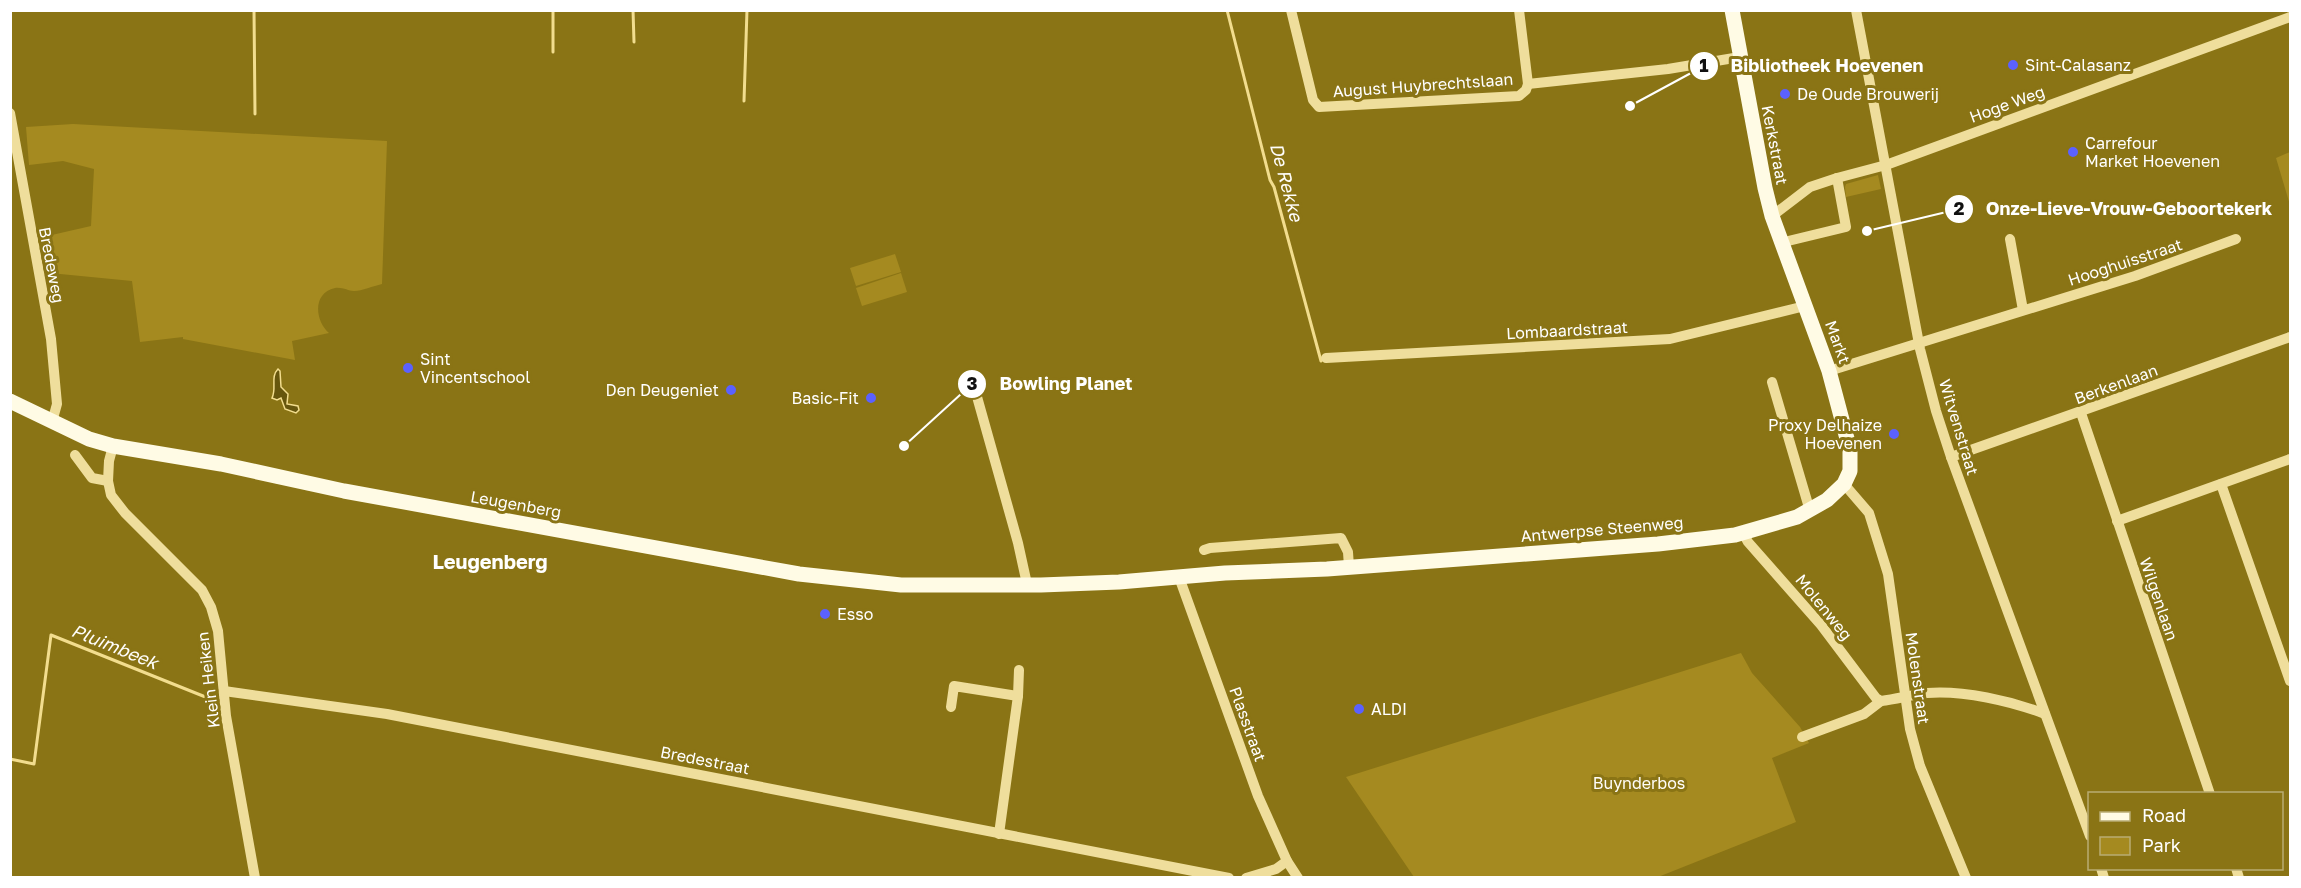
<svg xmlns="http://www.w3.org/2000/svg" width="2301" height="888" font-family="'Golos Text',sans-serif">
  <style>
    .green { fill: #a58a20 }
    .water { fill: #66560d; stroke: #f2dd8e; stroke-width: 1.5 }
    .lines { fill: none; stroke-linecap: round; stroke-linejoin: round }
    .stream { stroke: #f2dd8e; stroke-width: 3 }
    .minor { stroke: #efde9c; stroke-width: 10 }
    .major { stroke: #fffbe5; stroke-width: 15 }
    .poi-dot { fill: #5b61ff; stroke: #8a7415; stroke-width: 2 }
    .labels { text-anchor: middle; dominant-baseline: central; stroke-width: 6; stroke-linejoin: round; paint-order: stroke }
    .poi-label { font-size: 16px; fill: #fff; stroke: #8a7415; text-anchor: start }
    .street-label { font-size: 16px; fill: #fff; stroke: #8a7415 }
    .park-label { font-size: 16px; fill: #fffdf9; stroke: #8a7415 }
    .water-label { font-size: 18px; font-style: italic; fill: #fffefb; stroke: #8a7415 }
    .quarter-label { font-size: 20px; font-weight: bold; fill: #fff; stroke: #8a7415 }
    .leader { fill: none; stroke: #fff; stroke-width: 2 }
    .callout-dot { fill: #fff; stroke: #8a7415; stroke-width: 2 }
    .mark-label { font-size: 18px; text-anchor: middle; font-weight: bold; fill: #111 }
    .callout-label { font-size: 18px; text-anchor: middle; font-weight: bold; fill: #fff; stroke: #8a7415; stroke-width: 6; stroke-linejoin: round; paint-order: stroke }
  </style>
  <rect width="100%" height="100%" fill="#8a7415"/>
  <g class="green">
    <path d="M73,124L387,141L382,284C373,286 362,291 354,291C348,291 343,287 335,288C312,293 315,321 329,333L292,341L295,360L183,339V337L140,342L132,281L50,273L43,237L91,226L94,169L63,161L29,165L26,127Z"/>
    <polygon points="2290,152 2290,205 2276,158"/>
    <polygon points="1878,175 1881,189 1846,197 1845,187 1846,184"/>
    <polygon points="895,254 901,272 856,286 850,268"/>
    <polygon points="901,273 907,292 862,306 856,288"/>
    <polygon points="1741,653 1752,673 1800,727 1809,743 1772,758 1796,822 1658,877 1414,877 1346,777"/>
  </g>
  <path class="water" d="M278,369L280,371L281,387L288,394L287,404L298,406L299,410L296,413L285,409L281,398L277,400L272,398C277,388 270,377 278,369Z"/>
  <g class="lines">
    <g class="stream">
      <polyline points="254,10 255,114"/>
      <polyline points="633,10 634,42"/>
      <polyline points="1227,10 1270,180 1274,187 1321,361"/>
      <polyline points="553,52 553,10"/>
      <polyline points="744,101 747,10"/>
      <polyline points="10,759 34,764 51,635 213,700"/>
    </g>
    <g class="minor">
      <polyline points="1291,10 1313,100 1319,107 1519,96 1526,90 1528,84"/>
      <polyline points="1519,10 1528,84"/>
      <polyline points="1856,10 1920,349 1936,411 1951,457 2090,836"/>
      <polyline points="1528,84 1668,69 1740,57"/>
      <polyline points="10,113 51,339 57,404 52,422"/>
      <polyline points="1772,216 1810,187 1837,178 1886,165 2290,17"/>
      <polyline points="2010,239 2023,310"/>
      <polyline points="1784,242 1846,227 1837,178"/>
      <polyline points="1326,358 1670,339 1805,306"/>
      <polyline points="1829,371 2135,276 2236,239"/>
      <polyline points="1772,382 1810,511"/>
      <polyline points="974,386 1018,543 1027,584"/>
      <polyline points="2081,413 2210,794"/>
      <polyline points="113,446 109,461 108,481 111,495 125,513 202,590 211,607 218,631 226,716 255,878"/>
      <polyline points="75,455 92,478 108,481"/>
      <polyline points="1951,457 2290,337"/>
      <polyline points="1844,484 1869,513 1888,574 1910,729 1920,766 1966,878"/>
      <polyline points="2221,484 2290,681"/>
      <polyline points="2117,521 2290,459"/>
      <path d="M1743,533L1748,542L1821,625L1876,698L1881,701C1897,699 1911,695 1927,693C1963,690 2011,701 2045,714"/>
      <polyline points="1204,550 1210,548 1341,538 1348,552 1349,567"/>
      <polyline points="1179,577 1258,796 1287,861 1298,878"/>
      <polyline points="224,691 387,714 1229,878"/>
      <polyline points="951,707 954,686 1018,696"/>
      <polyline points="1802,737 1864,714 1881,701"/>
      <polyline points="999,834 1018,696 1019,670"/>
      <polyline points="2101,868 2104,878"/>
      <polyline points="2236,868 2239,878"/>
      <polyline points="1246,878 1276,869 1287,861"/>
    </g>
    <polyline class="major" points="10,401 89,439 113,446 221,464 344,491 799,574 901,585 1041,585 1119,582 1225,573 1327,569 1658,544 1735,535 1797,517 1827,500 1844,484 1850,471 1850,450 1829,371 1772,216 1765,188 1732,10"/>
  </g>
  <g class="poi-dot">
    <circle cx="2013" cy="65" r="6"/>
    <circle cx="1785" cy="94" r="6"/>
    <circle cx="2073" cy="152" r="6"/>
    <circle cx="408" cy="368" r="6"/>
    <circle cx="731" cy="390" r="6"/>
    <circle cx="871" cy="398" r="6"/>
    <circle cx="1894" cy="434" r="6"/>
    <circle cx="825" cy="614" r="6"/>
    <circle cx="1359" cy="709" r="6"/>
  </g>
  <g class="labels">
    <g class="poi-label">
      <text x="2025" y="65">Sint-Calasanz</text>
      <text x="1797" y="94">De Oude Brouwerij</text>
      <text x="2085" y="143">Carrefour<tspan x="2085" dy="18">Market Hoevenen</tspan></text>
      <text x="420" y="359">Sint<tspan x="420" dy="18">Vincentschool</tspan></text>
      <text x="719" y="390" text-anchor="end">Den Deugeniet</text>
      <text x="859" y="398" text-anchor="end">Basic-Fit</text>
      <text x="1882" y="425" text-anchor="end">Proxy Delhaize<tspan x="1882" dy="18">Hoevenen</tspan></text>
      <text x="837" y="614">Esso</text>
      <text x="1371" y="709">ALDI</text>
    </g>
    <g class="street-label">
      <text transform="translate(1423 85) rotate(-4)">August Huybrechtslaan</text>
      <text transform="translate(2007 104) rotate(-20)">Hoge Weg</text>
      <text transform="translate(1775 145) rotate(79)">Kerkstraat</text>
      <text transform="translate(2125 262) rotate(-18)">Hooghuisstraat</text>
      <text transform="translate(52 265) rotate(79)">Bredeweg</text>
      <text transform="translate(1567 330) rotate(-3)">Lombaardstraat</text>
      <text transform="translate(1838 342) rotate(70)">Markt</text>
      <text transform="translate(2116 384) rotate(-20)">Berkenlaan</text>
      <text transform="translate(1959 427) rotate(73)">Witvenstraat</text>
      <text transform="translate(516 504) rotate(10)">Leugenberg</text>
      <text transform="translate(1602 529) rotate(-5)">Antwerpse Steenweg</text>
      <text transform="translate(2159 599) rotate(71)">Wilgenlaan</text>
      <text transform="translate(1824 607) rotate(51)">Molenweg</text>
      <text transform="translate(1918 678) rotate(82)">Molenstraat</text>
      <text transform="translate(208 680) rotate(-97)">Klein Heiken</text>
      <text transform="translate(1248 724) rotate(70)">Plasstraat</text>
      <text transform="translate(705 760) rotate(11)">Bredestraat</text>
    </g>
    <g class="park-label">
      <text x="1639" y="783">Buynderbos</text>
    </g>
    <g class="water-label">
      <text transform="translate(1287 182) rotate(75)">De Rekke</text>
      <text transform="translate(115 646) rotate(22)">Pluimbeek</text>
    </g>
    <g class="quarter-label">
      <text x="490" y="561">Leugenberg</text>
    </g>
  </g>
  <path class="leader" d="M1630 106L1704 66M1867 231L1959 209M904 446L972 384"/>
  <g class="callout-dot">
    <circle cx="1630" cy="106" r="6"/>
    <circle cx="1867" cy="231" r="6"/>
    <circle cx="904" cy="446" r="6"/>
    <circle cx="1704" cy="66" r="15"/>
    <circle cx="1959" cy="209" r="15"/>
    <circle cx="972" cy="384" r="15"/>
  </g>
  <g class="mark-label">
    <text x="1704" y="72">1</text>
    <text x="1959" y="215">2</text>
    <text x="972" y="390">3</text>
  </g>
  <g class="callout-label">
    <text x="1827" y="72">Bibliotheek Hoevenen</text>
    <text x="2129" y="215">Onze-Lieve-Vrouw-Geboortekerk</text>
    <text x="1066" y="390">Bowling Planet</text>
  </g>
  <rect width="2301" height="888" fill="none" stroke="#ffffff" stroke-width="24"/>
  <rect x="2088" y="792" width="195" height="78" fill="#8a7415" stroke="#b9ac73" stroke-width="1.5"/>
  <rect x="2100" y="812" width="30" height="9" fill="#fffbe5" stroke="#b9ac73" stroke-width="1.5"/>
  <text x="2142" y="822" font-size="18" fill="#ffffff">Road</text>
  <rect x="2100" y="837" width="30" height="18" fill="#a58a20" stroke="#b9ac73" stroke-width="1.5"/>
  <text x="2142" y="852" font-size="18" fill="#ffffff">Park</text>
</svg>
